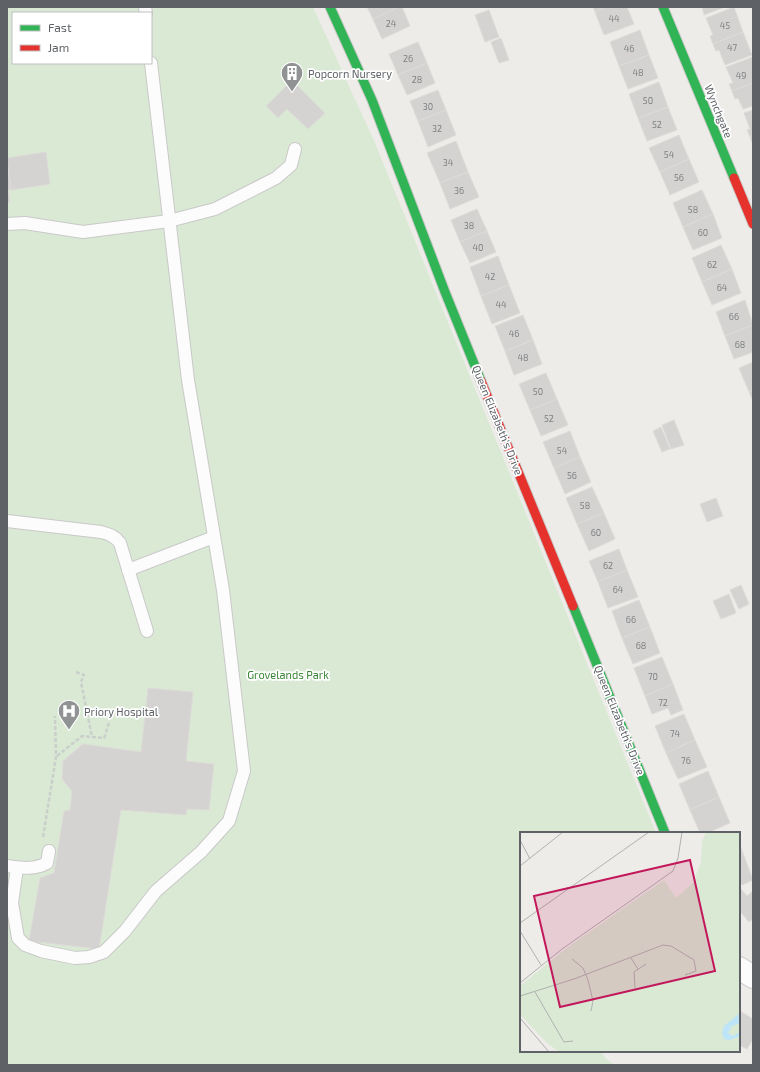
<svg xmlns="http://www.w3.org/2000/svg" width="760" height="1072" font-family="'Exo 2',sans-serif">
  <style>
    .green { fill: #d9e9d4; fill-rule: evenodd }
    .building { fill: #d5d3d2; stroke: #dedbd8 }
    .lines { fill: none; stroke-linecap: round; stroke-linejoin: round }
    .lane-casing { stroke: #cac9c9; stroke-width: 14 }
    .street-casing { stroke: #cac9c9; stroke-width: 24 }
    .fast-casing { stroke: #c9c9c8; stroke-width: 11 }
    .jam-casing { stroke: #c9c9c8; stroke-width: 11 }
    .path { stroke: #cacfcb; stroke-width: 2.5; stroke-dasharray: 4 2; stroke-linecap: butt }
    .lane { stroke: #fcfcfc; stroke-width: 12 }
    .street { stroke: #fcfcfc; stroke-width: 22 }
    .fast { stroke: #30b455; stroke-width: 9 }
    .jam { stroke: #e5322d; stroke-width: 9 }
    .labels { text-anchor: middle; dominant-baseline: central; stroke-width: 3.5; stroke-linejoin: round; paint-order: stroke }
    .number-label { font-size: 9px; fill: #7d8082 }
    .poi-label { font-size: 11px; fill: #5e6266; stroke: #fff; text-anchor: start }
    .street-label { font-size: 11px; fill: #5e6266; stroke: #fff }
    .park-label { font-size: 11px; fill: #3a8536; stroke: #fff }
    .inset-road { fill: none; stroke: #b0b1b0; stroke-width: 1 }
    .view { fill: #c2185b; fill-opacity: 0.15; stroke: #c2185b; stroke-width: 2 }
    .inset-edge { fill: none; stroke: #5e6266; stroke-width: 2 }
  </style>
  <rect width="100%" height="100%" fill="#eeece8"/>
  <path class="green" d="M7,7H313L375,143L656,833H521V1051H601L606,1059L615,1065H7ZM13,13H151V63H13Z"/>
  <g class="building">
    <polygon points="367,7 399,7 373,19"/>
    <polygon points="399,7 402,7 410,26 382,39 373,19"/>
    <polygon points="593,7 607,7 595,12"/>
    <polygon points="607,7 627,7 634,24 604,35 595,12"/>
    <polygon points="702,7 725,7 704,15"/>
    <polygon points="734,7 743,32 713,44 710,36 713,35 706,18"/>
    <polygon points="489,10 499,37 485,42 475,15"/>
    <polygon points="640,30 649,55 619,66 610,42"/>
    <polygon points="743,32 752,55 725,65 719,50 716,51 713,44"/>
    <polygon points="501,38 509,60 499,63 491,42"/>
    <polygon points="418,42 427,63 398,75 389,54"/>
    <polygon points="649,55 658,78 628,89 619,66"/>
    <polygon points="753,57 753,83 732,91 729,84 733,83 726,67"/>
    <polygon points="427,63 435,83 407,95 398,75"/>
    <polygon points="292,80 325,113 308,129 287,109 278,118 266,106"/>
    <polygon points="659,82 668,107 638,118 629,94"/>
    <polygon points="753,83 753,106 743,109 738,98 735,99 732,91"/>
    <polygon points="438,90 446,110 418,121 410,101"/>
    <polygon points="668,107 677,130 647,141 638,118"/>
    <polygon points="446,110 456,135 428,147 418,121"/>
    <polygon points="753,110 753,136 750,137 747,130 750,129 744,113"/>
    <polygon points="679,135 689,159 660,172 649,148"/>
    <polygon points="753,136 753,145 750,137"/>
    <polygon points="456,141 468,172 440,183 427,153"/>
    <polygon points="46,152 50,184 11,190 7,158"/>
    <polygon points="689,159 699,182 670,195 660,172"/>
    <polygon points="7,163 11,190 8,190 10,202 7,203"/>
    <polygon points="468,172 479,197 450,209 440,183"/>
    <polygon points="702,190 713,214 683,227 673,203"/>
    <polygon points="477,209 487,231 460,242 451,220"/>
    <polygon points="713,214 722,238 693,250 683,227"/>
    <polygon points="487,231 496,252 470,263 460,242"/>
    <polygon points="721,245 732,269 702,282 692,258"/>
    <polygon points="498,256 509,285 481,296 470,267"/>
    <polygon points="732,269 741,293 712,305 702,282"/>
    <polygon points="509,285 520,313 492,324 481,296"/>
    <polygon points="745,300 753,325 725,336 716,312"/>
    <polygon points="523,315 533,340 505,351 495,326"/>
    <polygon points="753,325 753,352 734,359 725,336"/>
    <polygon points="533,340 542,364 514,375 505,351"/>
    <polygon points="753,362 753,390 749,392 739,368"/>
    <polygon points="546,373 557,399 530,410 519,384"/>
    <polygon points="753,390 753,401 749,392"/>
    <polygon points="557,399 568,425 541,436 530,410"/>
    <polygon points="674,420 684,445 671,449 662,425"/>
    <polygon points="661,427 670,449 662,452 653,431"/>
    <polygon points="570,431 580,457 554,468 543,442"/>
    <polygon points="580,457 591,482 565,494 554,468"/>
    <polygon points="592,487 604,513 577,524 566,498"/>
    <polygon points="716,498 723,516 707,522 700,504"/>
    <polygon points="604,513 615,539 589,551 577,524"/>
    <polygon points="619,549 627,570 598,582 589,561"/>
    <polygon points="627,570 638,597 608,608 598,582"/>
    <polygon points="741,585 749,604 739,609 730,590"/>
    <polygon points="729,594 736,613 721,619 713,601"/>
    <polygon points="639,600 650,627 622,638 612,611"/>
    <polygon points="650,627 660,653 633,664 622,638"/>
    <polygon points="662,657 673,684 645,696 634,668"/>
    <polygon points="673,684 683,710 671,715 668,708 652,714 645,696"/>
    <polygon points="148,688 193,692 186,761 214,764 209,810 187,809 186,815 121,810 99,949 29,941 40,878 54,873 64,811 70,810 72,791 62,779 63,761 83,744 141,752"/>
    <polygon points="684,714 695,740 666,753 655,726"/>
    <polygon points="695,740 707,767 678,779 666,753"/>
    <polygon points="708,771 719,797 690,810 679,784"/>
    <polygon points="719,797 730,823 707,833 700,833 690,810"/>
    <polygon points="739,843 743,853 739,855"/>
    <polygon points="743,853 753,880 742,885 739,878 739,855"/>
    <polygon points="741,889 747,896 753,891 753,919 749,922 739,910 739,891"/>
    <polygon points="740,1011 753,1019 753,1039 747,1049 739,1045"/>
  </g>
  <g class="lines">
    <g class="lane-casing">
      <g id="lane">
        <polyline points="145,7 146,13"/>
        <polyline points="7,224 25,223 83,232 169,221 215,209 276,178 291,165 295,149"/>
        <path d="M7,521L101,532C109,534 115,536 120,543L147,631"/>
        <polyline points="128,570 214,537"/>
        <path d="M7,866C22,868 34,870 47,863L49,851"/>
        <polyline points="17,868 12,903 18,938 25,945 41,951 75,958 89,957 104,952 125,931 156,891 201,852 229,821 244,771 223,590 188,380 151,63"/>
      </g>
    </g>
    <g class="street-casing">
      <polyline id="street" points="739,968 753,977"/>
    </g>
    <g class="fast-casing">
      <g id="fast">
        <polyline points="330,7 372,100 445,292 481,381"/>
        <polyline points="663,7 734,178"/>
        <polyline points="573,606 665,833"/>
      </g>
    </g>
    <g class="jam-casing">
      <g id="jam">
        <polyline points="734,178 753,224"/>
        <polyline points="481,381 573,606"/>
      </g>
    </g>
    <g class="path">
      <polyline points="76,672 84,675 81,682 92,737"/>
      <polyline points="57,756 82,736 104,738 109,723"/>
      <polyline points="43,837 56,757 55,716"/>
    </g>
    <use href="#lane" class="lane"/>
    <use href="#street" class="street"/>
    <use href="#fast" class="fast"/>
    <use href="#jam" class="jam"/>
  </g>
  <defs>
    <g id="building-pin" transform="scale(1.15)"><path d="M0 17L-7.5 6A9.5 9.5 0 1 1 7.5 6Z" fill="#909294" stroke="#fff"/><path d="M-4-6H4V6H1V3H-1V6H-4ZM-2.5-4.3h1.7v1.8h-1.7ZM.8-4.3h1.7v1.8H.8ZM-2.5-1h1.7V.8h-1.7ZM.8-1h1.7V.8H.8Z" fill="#fff"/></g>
    <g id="hospital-pin" transform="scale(1.15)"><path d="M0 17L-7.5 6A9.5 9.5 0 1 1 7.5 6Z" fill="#909294" stroke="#fff"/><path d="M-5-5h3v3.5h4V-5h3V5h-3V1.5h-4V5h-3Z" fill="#fff"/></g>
  </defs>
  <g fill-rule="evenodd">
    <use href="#building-pin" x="292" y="73"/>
    <use href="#hospital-pin" x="69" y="711"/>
  </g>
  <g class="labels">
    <g class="number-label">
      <text x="614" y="18">44</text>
      <text x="391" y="23">24</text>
      <text x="725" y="25">45</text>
      <text x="732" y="47">47</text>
      <text x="629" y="48">46</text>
      <text x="408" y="58">26</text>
      <text x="638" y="72">48</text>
      <text x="741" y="75">49</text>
      <text x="417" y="79">28</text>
      <text x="648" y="100">50</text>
      <text x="428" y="106">30</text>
      <text x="657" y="124">52</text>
      <text x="437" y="128">32</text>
      <text x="669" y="154">54</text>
      <text x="448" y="162">34</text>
      <text x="679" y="177">56</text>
      <text x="459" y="190">36</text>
      <text x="693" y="209">58</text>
      <text x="469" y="225">38</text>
      <text x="703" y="232">60</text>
      <text x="478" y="247">40</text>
      <text x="712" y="264">62</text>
      <text x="490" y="276">42</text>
      <text x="722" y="287">64</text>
      <text x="501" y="304">44</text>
      <text x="734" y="316">66</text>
      <text x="514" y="333">46</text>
      <text x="740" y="344">68</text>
      <text x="523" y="357">48</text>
      <text x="538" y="391">50</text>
      <text x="549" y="418">52</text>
      <text x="562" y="450">54</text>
      <text x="572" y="475">56</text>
      <text x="585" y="505">58</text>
      <text x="596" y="532">60</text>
      <text x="608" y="565">62</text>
      <text x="618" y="589">64</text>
      <text x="631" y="619">66</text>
      <text x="641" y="645">68</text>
      <text x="653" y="676">70</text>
      <text x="663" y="702">72</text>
      <text x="675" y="733">74</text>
      <text x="686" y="760">76</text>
    </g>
    <g class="poi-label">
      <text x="308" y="73">Popcorn Nursery</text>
      <text x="84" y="711">Priory Hospital</text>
    </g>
    <g class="street-label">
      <text transform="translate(719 111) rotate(68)">Wynchgate</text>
      <text transform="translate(498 420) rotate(68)">Queen Elizabeth's Drive</text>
      <text transform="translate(620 720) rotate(68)">Queen Elizabeth's Drive</text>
    </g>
    <g class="park-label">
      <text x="288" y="674">Grovelands Park</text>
    </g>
  </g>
  <g transform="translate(520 832)">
    <rect width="220" height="220" fill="#eeece8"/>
    <path d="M186,0H220V220H40L28,212L0,182V154L48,115L144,48L156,66L173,51L181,30L182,10Z" fill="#d9e9d4"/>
    <path d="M220,181V191L212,194L208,201L213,204L220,200V204L210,208L204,207L202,201L204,194Z" fill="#bde4f7"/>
    <path class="inset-road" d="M0,8L10,27M0,34L43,0M0,91L129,0M0,99L21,133M111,126L118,137M52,127L63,136L68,148L73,169L71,179M0,151L42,117L153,39L158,26L162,0M115,156L114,140L126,132M15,160L44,210L53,209M0,164L54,147L143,113L151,114L174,128L176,139L165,143M0,186L29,220"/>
    <path class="view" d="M170,28L195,139L40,175L14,64Z"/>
    <rect width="220" height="220" class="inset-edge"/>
  </g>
  <rect width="760" height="1072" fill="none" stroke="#5e6266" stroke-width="16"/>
  <rect x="12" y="12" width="140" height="52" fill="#ffffff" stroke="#bfc0c2"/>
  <rect x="20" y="25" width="20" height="6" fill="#30b455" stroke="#bfc0c2"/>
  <text x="48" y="32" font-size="12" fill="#5e6266">Fast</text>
  <rect x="20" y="45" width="20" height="6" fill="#e5322d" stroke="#bfc0c2"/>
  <text x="48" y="52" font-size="12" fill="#5e6266">Jam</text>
</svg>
